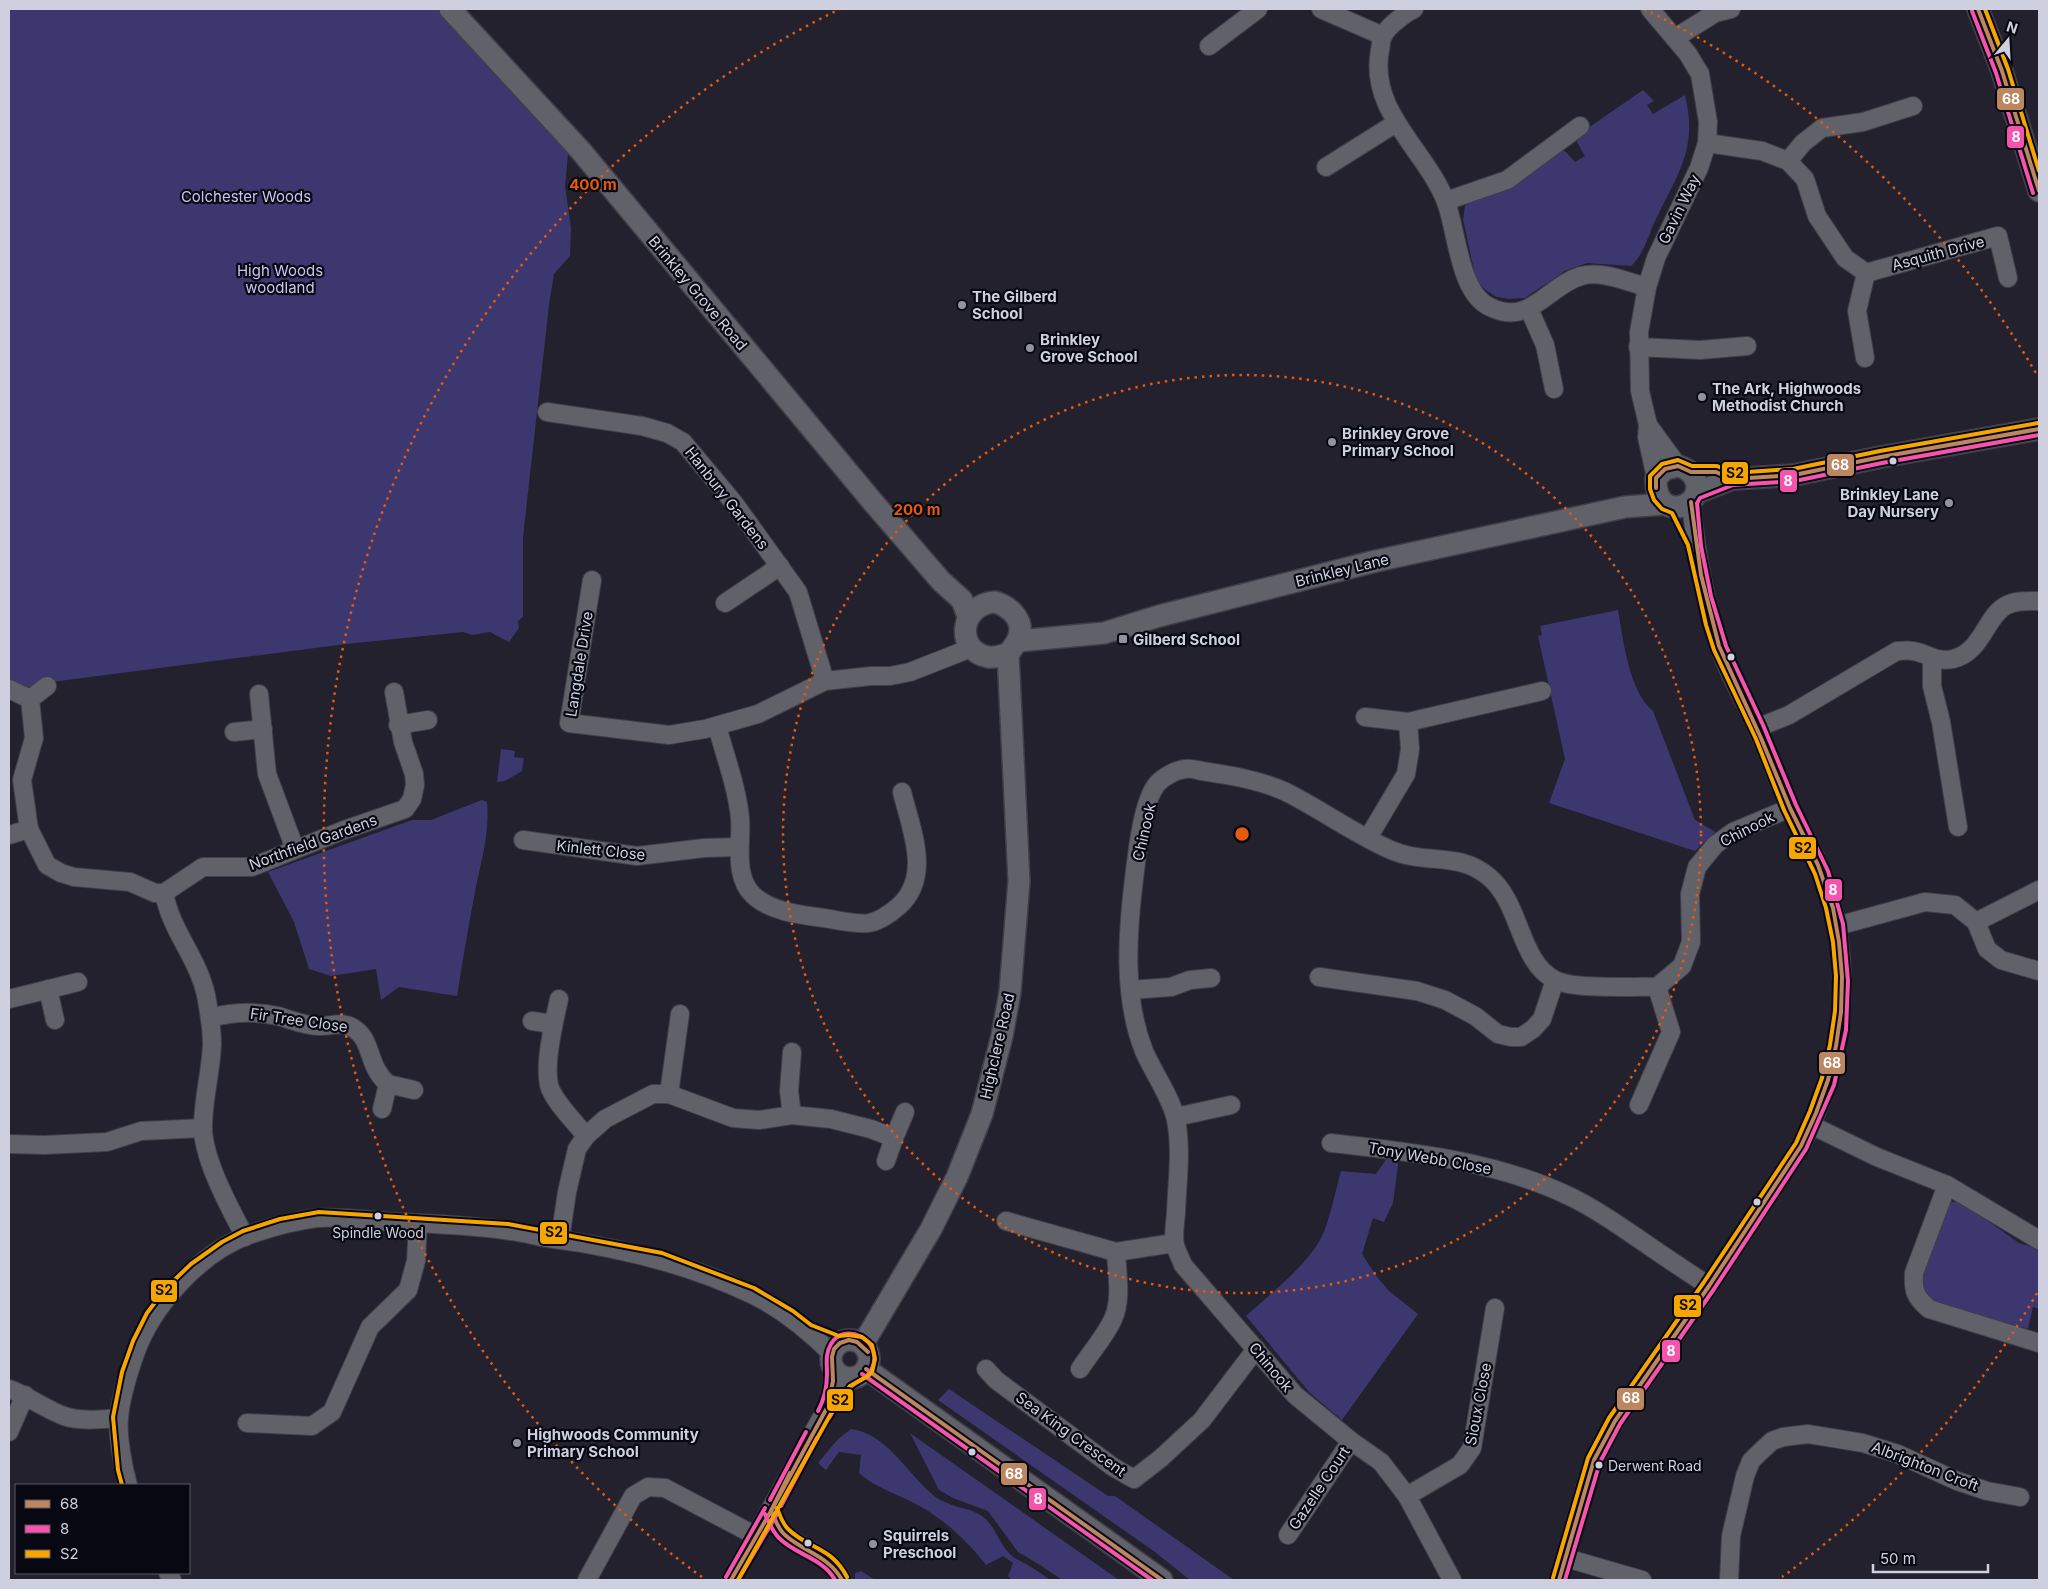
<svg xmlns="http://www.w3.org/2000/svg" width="2048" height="1589" font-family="Inter,sans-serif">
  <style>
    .green { fill: #3d3770 }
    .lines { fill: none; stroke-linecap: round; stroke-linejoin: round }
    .minor-casing { stroke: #3f3e49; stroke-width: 20 }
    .tertiary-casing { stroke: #3f3e49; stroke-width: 24 }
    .minor { stroke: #61616a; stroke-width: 18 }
    .tertiary { stroke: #61616a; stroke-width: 21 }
    .bus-1-casing { stroke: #080812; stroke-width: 8 }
    .bus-2-casing { stroke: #080812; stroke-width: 8 }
    .bus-3-casing { stroke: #080812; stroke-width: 8 }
    .bus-1 { stroke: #bb8660; stroke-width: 4 }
    .bus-2 { stroke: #f653ac; stroke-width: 4 }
    .bus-3 { stroke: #f7a600; stroke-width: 4 }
    .ring { fill: none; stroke: #e8590c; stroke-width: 2.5; stroke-dasharray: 2.5 5 }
    .poi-dot { fill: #9293a1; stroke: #080812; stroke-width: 2 }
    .bus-dot { fill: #cfd0df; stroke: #080812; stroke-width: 2 }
    .labels { text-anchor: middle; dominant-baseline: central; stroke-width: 4.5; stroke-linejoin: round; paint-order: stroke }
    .bus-label { font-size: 14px; fill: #cfd0df; stroke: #080812 }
    .park-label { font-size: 15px; fill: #c6c6f3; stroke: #080812 }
    .street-label { font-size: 15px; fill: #cfd0df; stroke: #080812 }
    .poi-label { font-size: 15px; font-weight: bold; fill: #cfd0df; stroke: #080812; text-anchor: start }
    .centre { fill: #e8590c; stroke: #080812; stroke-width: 2.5 }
    .ring-label { font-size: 15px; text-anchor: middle; font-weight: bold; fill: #e8590c; stroke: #080812; stroke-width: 4.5; stroke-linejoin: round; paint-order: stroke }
    .line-badge { stroke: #080812; stroke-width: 2 }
    .badge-label { font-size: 14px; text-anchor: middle; font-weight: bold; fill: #fff }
    .pale-badge-label { font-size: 14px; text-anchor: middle; font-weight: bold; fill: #111 }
  </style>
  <rect width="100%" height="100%" fill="#22212d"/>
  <g class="green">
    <polygon points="9,9 438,9 562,140 568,155 565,186 571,228 570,256 554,274 549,305 523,537 523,617 518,621 519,628 509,642 490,632 472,635 463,632 346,644 44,683 27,689 9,685"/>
    <path d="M1643,90L1654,101L1647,105L1653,114L1685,95C1698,149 1678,173 1656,219C1648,235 1645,253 1631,266L1587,263L1565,271L1525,298L1509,299L1497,297L1487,291L1476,280L1463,219L1465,206L1558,148L1566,152L1575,162L1585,156L1577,142L1578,135Z"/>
    <path d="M1618,610C1623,639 1629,692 1653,711L1695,820L1715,832L1695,851L1549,803L1565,759L1538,636L1542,635L1540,626Z"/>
    <polygon points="501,749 515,751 514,757 524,758 522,771 505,781 497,782"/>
    <path d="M482,800L487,802C490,835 480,865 474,897C468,930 462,963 457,996L399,987L381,1000L376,969L331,976L309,969L294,922L268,872L412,820H431Z"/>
    <path d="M1389,1155L1399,1157L1393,1203L1384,1222L1373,1218L1362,1254L1377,1277L1389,1291L1418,1314L1342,1420L1310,1393L1246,1316C1269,1295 1311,1262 1323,1234C1331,1215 1335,1192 1341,1171L1376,1174Z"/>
    <polygon points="1960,1201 2019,1243 2039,1249 2039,1309 2033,1307 2028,1329 1931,1302 1923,1293 1922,1278 1945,1209 1951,1202"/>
    <polygon points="949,1389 1108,1496 1115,1496 1234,1580 1190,1580 1155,1552 938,1400"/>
    <path d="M851,1429C886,1433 908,1474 933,1495C949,1508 967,1506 982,1516C995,1525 998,1542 1009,1553C1015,1560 1024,1562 1031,1567C1038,1571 1044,1576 1050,1580H1012L1008,1576L1013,1563L1003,1556L986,1565C969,1543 947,1522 923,1508C902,1495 878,1490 859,1473L861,1455L839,1452L826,1470L818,1463L838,1439Z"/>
    <polygon points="910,1433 1119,1580 1062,1580 1040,1565 1018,1552 988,1511 953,1498 939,1490"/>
    <polygon points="861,1571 875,1580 855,1580 855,1573"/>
  </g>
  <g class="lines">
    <g class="minor-casing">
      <g id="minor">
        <polyline points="1321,9 1383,36"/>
        <path d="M1414,9C1405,13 1387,27 1383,36C1381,39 1381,46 1380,50C1368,111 1426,150 1446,202C1457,231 1459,293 1490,307C1530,327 1547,286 1581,276C1602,270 1627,282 1647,287"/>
        <polyline points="1650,9 1688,54 1700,74 1708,122 1707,143 1699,168 1656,258 1647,287 1639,332 1640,391 1648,425 1647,437 1656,478"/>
        <polyline points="1675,38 1715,13 1731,9"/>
        <polyline points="1209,46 1258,9"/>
        <polyline points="1707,143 1762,151 1788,161 1805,179 1817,216 1845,258 1866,273 1998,236 2008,278"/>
        <polyline points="1788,161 1803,143 1822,128 1863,122 1913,106"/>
        <polyline points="1326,167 1396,123"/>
        <polyline points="1446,201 1507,180 1580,126"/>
        <polyline points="1529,309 1545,345 1554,389"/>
        <polyline points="1638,347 1700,350 1747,346"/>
        <polyline points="1865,358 1857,311 1866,273"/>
        <polyline points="547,412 642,426 667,433 683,442 734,503 798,592 825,681"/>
        <polyline points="1648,425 1678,466"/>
        <polyline points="592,580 569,723 669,735 705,729 758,714 825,681 871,676 890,676 910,672 971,648"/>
        <polyline points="725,603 780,566"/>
        <polyline points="1932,659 1932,686 1941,722 1958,827"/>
        <polyline points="47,686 30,699 34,738 22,780 29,829 47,865 61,873 74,877 130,882 155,893 164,893 203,867 252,867 344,830 405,809 412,799 415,785 414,774 403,742 394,692"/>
        <polyline points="9,689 30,699"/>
        <polyline points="259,694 267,774 295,849"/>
        <polyline points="1365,717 1408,722 1542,691"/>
        <polyline points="398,725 428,720"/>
        <path d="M717,726C725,756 737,787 740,818C742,842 733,876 753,895C771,912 801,915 824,918C836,920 858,925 869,923C880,921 891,913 899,906C932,876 911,829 902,792"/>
        <path d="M1757,728L1789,715L1897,651C1902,651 1907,650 1912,651C1926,652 1935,663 1953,659C1982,652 1985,618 2005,606C2016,600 2028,601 2039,601"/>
        <polyline points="234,732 263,729"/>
        <polyline points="9,835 29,829"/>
        <polyline points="1368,838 1406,774 1410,749 1408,722"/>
        <polyline points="523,840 637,856 704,848 739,847"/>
        <path d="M164,893C171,931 198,958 206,995C209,1011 212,1027 212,1044C211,1072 203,1099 203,1127C203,1160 230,1208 245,1237"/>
        <polyline points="1976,922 2039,890"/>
        <polyline points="1837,926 1925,902 1955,905 1976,922 1987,949 2001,960 2039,971"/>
        <polyline points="1319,977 1417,991 1445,1000 1475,1016 1498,1034 1511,1037 1521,1037 1533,1029 1542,1019 1555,980"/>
        <polyline points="48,989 55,1020"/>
        <polyline points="1130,990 1171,987 1190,980 1211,978"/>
        <polyline points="9,999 78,982"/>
        <path d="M559,999C554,1022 544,1063 549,1085C553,1101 576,1123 586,1136"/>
        <path d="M210,1018C233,1012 255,1011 278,1016C292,1020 305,1026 319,1026C333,1026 344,1020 356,1030C373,1043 367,1066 388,1084L382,1109"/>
        <polyline points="532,1021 553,1024"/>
        <polyline points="388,1084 414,1090"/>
        <polyline points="669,1094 680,1014"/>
        <polyline points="1639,1105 1671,1032 1657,987"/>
        <polyline points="792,1115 789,1091 792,1052"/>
        <polyline points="1176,1117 1231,1105"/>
        <polyline points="1811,1125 1877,1157 1947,1185 2039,1240"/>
        <polyline points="894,1138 905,1112"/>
        <path d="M1331,1143C1412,1152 1497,1161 1571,1197C1596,1209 1617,1224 1639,1239C1662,1255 1686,1271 1709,1286"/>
        <polyline points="9,1144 44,1145 107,1142 141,1131 203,1128"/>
        <path d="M1947,1185L1914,1273C1913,1291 1915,1297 1929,1309L2039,1343"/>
        <polyline points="1006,1221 1116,1252 1174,1243"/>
        <polyline points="560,1239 567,1192 577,1149 586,1136 605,1119 653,1094 669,1094 733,1118 759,1120 792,1115 831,1119 871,1129 894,1138 886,1161"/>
        <polyline points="986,1369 996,1380 1113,1467 1134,1479 1161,1458 1202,1420 1256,1349"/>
        <path d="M1080,1369C1090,1353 1105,1337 1113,1319C1122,1300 1117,1273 1116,1252"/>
        <path d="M9,1389C28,1396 45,1409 64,1416C81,1422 102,1419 119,1418"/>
        <polyline points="829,1403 834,1368"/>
        <polyline points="247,1423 312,1426 332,1412 370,1327 408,1290 416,1261 418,1223"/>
        <polyline points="9,1432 25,1395"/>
        <path d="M128,1485C123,1467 117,1435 119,1417C121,1396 128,1374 135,1354C152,1306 198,1255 246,1236C268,1228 293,1221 317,1218C342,1216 371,1221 396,1222C434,1224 473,1225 511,1231C523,1232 535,1236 547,1238C618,1247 686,1263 751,1294C783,1309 808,1330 832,1354"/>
        <polyline points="1407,1496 1460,1465 1472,1448 1495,1308"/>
        <path d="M771,1511C775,1519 778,1529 785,1535C804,1550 832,1556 842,1580"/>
        <polyline points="1288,1535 1351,1441"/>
        <polyline points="1566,1558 1642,1580"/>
        <polyline points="168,1573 172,1580"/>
        <polyline points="587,1580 633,1496 648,1487 665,1488 756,1536"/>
        <polyline points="731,1580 828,1406 850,1378"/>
        <path d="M1452,1580L1407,1496L1381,1462L1351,1441L1295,1395L1183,1265C1181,1259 1177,1252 1175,1245C1173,1236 1175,1223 1176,1213C1177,1182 1182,1151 1176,1120C1172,1099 1153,1072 1144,1051C1123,998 1127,935 1134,879C1137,855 1142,802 1157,784C1163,777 1176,770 1185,769C1190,768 1197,770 1202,771C1229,775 1260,780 1286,792C1322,810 1354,834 1391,850C1424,865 1459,851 1489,877C1521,903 1519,962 1555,980C1575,990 1633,986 1657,987L1682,966L1691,942L1690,894L1697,867L1715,845L1733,832L1790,808"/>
        <path d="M1559,1580L1586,1485L1594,1460L1615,1421L1709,1286L1801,1146C1845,1060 1856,965 1822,873C1813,850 1801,830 1790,808C1778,782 1769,754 1757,728C1745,701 1728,674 1719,646C1704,599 1696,551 1691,502"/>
        <polyline points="1729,1580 1731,1536 1745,1476 1751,1461 1759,1453 1772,1441 1783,1437 1808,1434 1863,1443 1898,1454 1957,1481 1987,1491 2020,1497"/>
      </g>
    </g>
    <g class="tertiary-casing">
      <g id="tertiary">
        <polyline points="450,9 581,151 872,501 941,581 962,600 968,616"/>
        <polyline points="1978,9 2002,71 2039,191"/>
        <path d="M1678,466C1686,468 1691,471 1695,479C1708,507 1654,525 1656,478L1665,469Z"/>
        <polyline points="1696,493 1732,479 1794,475 1881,457 2039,429"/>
        <path d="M995,602C1011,607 1027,622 1017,641C1015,645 1011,650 1008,654C1002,655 995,658 988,657C954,650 960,604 995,602Z"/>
        <polyline points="1018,641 1104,633 1159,616 1376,561 1625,507 1664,504"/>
        <circle cx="850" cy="1359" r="19"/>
        <polyline points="863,1344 931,1229 957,1177 982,1114 1002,1036 1010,992 1019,881 1008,654"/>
        <polyline points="866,1369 1162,1580"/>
      </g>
    </g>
    <use href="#minor" class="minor"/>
    <use href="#tertiary" class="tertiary"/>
    <g class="bus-1-casing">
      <g id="bus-1">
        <polyline points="1978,9 2002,71 2039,191"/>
        <polyline points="1656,488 1656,478 1665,469 1678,466 1691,472 1716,472 1732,479 1794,475 1881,457 2039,429"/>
        <polyline points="866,1369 1162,1580"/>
        <polyline points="771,1511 828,1406 833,1381 832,1357 834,1349 840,1343 849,1340 857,1342 868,1352"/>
        <path d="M771,1511C775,1519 778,1529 785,1535C804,1552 829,1556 842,1580"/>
        <polyline points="731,1580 771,1511 790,1473"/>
        <polyline points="1559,1580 1594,1460 1615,1421 1709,1286 1801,1146 1816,1113 1828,1080 1836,1046 1841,1012 1842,977 1839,942 1833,908 1818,865 1790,808 1761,738 1719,646 1701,575 1691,502"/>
      </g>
    </g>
    <g class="bus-2-casing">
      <g id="bus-2">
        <polyline points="1972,11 1996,73 2033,193"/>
        <polyline points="862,1374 1152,1580"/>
        <path d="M818,1411C824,1400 827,1387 827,1374C827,1363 825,1354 831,1344C844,1321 882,1339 873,1366C869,1379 857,1380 848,1389C841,1397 835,1408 829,1418"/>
        <polyline points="770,1500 806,1432"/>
        <polyline points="781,1506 817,1438"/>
        <path d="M765,1514C769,1522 772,1531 779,1538C796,1555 823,1558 835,1580"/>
        <polyline points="726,1577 765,1508"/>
        <polyline points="738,1580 777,1514"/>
        <polyline points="1565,1580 1600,1462 1620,1424 1714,1289 1806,1149 1834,1085 1846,1030 1848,981 1843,924 1828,871 1796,805 1763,725 1726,646 1711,596 1701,546 1697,503 1700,498 1733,485 1795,481 1882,463 2039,435"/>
      </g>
    </g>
    <g class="bus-3-casing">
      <g id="bus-3">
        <polyline points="1985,9 2008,69 2039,171"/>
        <polyline points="122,1485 118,1470 113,1417 122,1372 133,1341 147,1313 166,1288 191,1264 222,1242 243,1231 280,1219 319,1212 508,1224 662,1253 754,1288 793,1311 811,1325 839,1336 849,1335 862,1337 872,1345 875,1359 872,1372 868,1376 850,1386 833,1410 738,1580"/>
        <path d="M777,1508C780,1515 782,1523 788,1529C808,1549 831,1546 847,1577"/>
        <polyline points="1553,1578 1588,1458 1609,1418 1704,1282 1796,1143 1810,1111 1822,1078 1830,1045 1835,1011 1836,976 1833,942 1826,908 1815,874 1784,810 1756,739 1714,650 1706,625 1688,545 1672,513 1662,509 1654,500 1650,489 1650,476 1662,464 1678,460 1692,466 1717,466 1733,473 1793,469 1880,451 2038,423"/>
      </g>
    </g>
    <use href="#bus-1" class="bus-1"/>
    <use href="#bus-2" class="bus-2"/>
    <use href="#bus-3" class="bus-3"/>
  </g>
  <g class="ring">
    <circle cx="1242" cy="834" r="459"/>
    <path d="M2037 1293A918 918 0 0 1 1782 1577M702 1577A918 918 0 0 1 840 9M1644 9A918 918 0 0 1 2037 375"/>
  </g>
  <g class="poi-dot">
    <circle cx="962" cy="305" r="5"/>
    <circle cx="1030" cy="348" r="5"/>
    <circle cx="1702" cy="397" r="5"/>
    <circle cx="1332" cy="442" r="5"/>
    <circle cx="1949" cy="503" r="5"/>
    <rect x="1118" y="634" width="10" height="10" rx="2.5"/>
    <circle cx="517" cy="1443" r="5"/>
    <circle cx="873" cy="1544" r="5"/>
  </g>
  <g class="bus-dot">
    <circle cx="1893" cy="461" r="4.5"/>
    <circle cx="1731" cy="657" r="4.5"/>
    <circle cx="1757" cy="1202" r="4.5"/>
    <circle cx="378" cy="1216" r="4.5"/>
    <circle cx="972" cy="1452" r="4.5"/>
    <circle cx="1599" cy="1465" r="4.5"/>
    <circle cx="808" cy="1543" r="4.5"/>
  </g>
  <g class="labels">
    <g class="bus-label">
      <text x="378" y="1232">Spindle Wood</text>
      <text x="1608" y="1465" text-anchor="start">Derwent Road</text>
    </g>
    <g class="park-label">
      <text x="246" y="196">Colchester Woods</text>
      <text x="280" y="270">High Woods<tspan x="280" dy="17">woodland</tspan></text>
    </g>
    <g class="street-label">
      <text transform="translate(1679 209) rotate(-64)">Gavin Way</text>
      <text transform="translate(1938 253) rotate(-15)">Asquith Drive</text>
      <text transform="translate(698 293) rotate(50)">Brinkley Grove Road</text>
      <text transform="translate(727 498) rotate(52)">Hanbury Gardens</text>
      <text transform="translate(1342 570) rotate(-14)">Brinkley Lane</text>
      <text transform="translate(579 664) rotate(-81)">Langdale Drive</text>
      <text transform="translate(1747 829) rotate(-27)">Chinook</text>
      <text transform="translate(1144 832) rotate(-77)">Chinook</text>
      <text transform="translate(313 842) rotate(-20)">Northfield Gardens</text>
      <text transform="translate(601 850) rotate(6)">Kinlett Close</text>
      <text transform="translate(299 1020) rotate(8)">Fir Tree Close</text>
      <text transform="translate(997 1046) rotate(-77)">Highclere Road</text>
      <text transform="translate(1430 1158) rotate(10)">Tony Webb Close</text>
      <text transform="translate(1271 1367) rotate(50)">Chinook</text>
      <text transform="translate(1478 1404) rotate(-79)">Sioux Close</text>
      <text transform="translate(1071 1434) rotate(36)">Sea King Crescent</text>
      <text transform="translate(1925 1466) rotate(21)">Albrighton Croft</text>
      <text transform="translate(1319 1488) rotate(-56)">Gazelle Court</text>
    </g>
    <g class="poi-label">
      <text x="972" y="296">The Gilberd<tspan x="972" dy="17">School</tspan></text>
      <text x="1040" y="339">Brinkley<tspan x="1040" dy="17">Grove School</tspan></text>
      <text x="1712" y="388">The Ark, Highwoods<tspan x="1712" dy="17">Methodist Church</tspan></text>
      <text x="1342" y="433">Brinkley Grove<tspan x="1342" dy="17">Primary School</tspan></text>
      <text x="1939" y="494" text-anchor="end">Brinkley Lane<tspan x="1939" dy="17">Day Nursery</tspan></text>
      <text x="1133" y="639">Gilberd School</text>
      <text x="527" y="1434">Highwoods Community<tspan x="527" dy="17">Primary School</tspan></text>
      <text x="883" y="1535">Squirrels<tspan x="883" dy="17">Preschool</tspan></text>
    </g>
  </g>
  <circle cx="1242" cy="834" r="8" class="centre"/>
  <g class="ring-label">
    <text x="593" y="190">400 m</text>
    <text x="917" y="515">200 m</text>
  </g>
  <g class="line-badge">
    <rect x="1996" y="87" width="29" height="24" rx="5" fill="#bb8660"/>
    <rect x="2006" y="125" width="19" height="24" rx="5" fill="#f653ac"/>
    <rect x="1826" y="453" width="29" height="24" rx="5" fill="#bb8660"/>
    <rect x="1721" y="461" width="28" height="24" rx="5" fill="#f7a600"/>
    <rect x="1779" y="469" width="19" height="24" rx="5" fill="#f653ac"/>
    <rect x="1788" y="836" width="29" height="24" rx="5" fill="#f7a600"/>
    <rect x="1824" y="878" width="19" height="24" rx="5" fill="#f653ac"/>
    <rect x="1818" y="1051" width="28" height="24" rx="5" fill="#bb8660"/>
    <rect x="539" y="1221" width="29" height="24" rx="5" fill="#f7a600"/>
    <rect x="150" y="1279" width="28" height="24" rx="5" fill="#f7a600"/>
    <rect x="1673" y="1294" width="29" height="24" rx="5" fill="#f7a600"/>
    <rect x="1661" y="1339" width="20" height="24" rx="5" fill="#f653ac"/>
    <rect x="1616" y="1387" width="29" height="24" rx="5" fill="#bb8660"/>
    <rect x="826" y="1388" width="28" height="24" rx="5" fill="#f7a600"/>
    <rect x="1000" y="1462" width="28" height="24" rx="5" fill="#bb8660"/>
    <rect x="1028" y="1487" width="19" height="24" rx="5" fill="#f653ac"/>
  </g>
  <g class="badge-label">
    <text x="2011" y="104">68</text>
    <text x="2016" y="142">8</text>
    <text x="1840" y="470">68</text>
    <text x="1788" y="486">8</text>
    <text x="1833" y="895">8</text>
    <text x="1832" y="1068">68</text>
    <text x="1671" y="1356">8</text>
    <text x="1631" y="1403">68</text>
    <text x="1014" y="1479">68</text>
    <text x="1038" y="1504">8</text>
  </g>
  <g class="pale-badge-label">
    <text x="1735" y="478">S2</text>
    <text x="1803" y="853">S2</text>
    <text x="554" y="1237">S2</text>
    <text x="164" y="1295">S2</text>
    <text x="1688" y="1310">S2</text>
    <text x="840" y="1405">S2</text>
  </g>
  <rect width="2048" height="1589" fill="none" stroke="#cfd0df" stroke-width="20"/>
  <rect x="15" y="1484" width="175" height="90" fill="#080812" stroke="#585864"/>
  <rect x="25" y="1500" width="25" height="8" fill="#bb8660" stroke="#585864"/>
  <text x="60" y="1509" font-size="15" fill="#cfd0df">68</text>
  <rect x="25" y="1525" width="25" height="8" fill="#f653ac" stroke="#585864"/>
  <text x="60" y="1534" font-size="15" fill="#cfd0df">8</text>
  <rect x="25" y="1550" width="25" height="8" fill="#f7a600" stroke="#585864"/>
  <text x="60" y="1559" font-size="15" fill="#cfd0df">S2</text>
  <g transform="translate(2008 40) rotate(18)" stroke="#080812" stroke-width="4" paint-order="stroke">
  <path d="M0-4L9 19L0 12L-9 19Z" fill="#cfd0df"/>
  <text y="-8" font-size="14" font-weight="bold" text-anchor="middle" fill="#cfd0df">N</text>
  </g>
  <path d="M1873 1564v8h115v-8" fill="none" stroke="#cfd0df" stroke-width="2.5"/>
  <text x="1880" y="1564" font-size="15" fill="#cfd0df" stroke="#080812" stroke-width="4" paint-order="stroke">50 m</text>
</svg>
